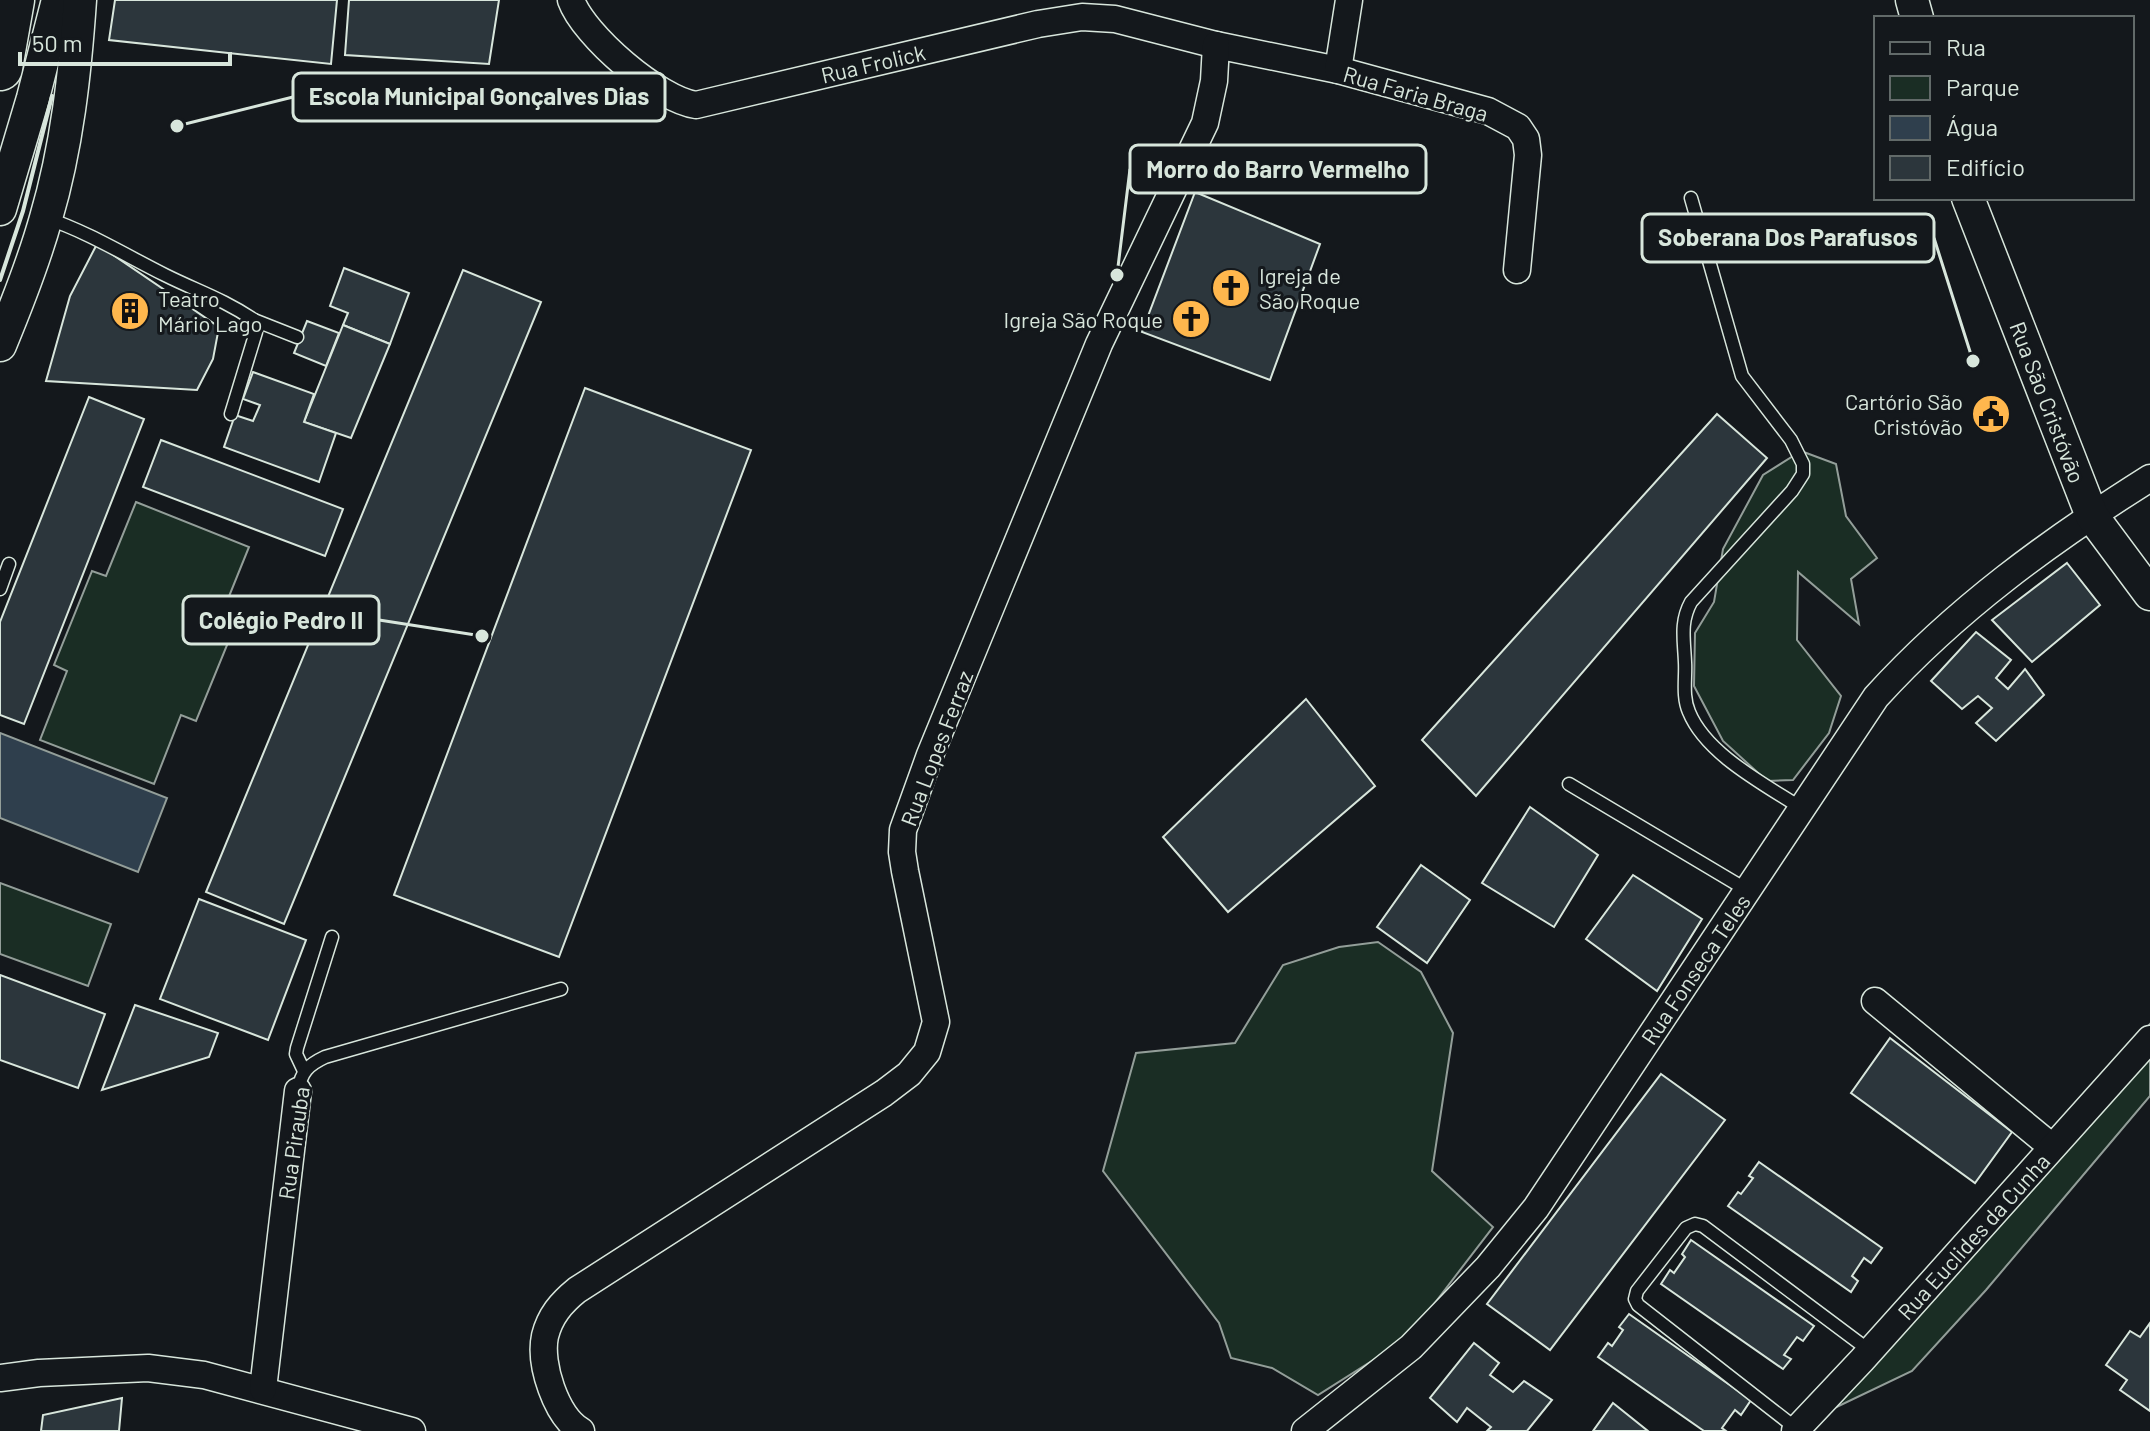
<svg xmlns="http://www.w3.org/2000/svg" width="2150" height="1431" font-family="Barlow,sans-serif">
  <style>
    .green { fill: #1a2d24; stroke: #939e99; stroke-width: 2 }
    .water { fill: #2f3f4d; stroke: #939e99; stroke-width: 2 }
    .building { fill: #2c363c; stroke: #d8e6dc; stroke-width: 2 }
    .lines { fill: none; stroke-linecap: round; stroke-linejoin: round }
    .service-casing { stroke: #d8e6dc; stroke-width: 15 }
    .minor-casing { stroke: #d8e6dc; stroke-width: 29 }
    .tertiary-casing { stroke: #d8e6dc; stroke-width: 35 }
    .motorway-casing { stroke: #d8e6dc; stroke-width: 47 }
    .service { stroke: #14181c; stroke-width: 12 }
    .minor { stroke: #14181c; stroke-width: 26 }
    .tertiary { stroke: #14181c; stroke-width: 32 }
    .motorway { stroke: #14181c; stroke-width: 44 }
    .wall { stroke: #d8e6dc; stroke-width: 4 }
    .labels { text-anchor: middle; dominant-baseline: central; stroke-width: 6; stroke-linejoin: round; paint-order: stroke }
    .street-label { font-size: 22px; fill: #d8e6dc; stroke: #14181c }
    .poi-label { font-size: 22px; fill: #d8e6dc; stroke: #14181c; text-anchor: start }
    .leader { fill: none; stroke: #d8e6dc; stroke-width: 3 }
    .callout-dot { fill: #d8e6dc; stroke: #14181c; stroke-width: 3 }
    .callout { fill: #14181c; stroke: #d8e6dc; stroke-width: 3 }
    .callout-label { font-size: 24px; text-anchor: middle; font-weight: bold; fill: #d8e6dc }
  </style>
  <rect width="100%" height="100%" fill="#14181c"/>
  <g class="green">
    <polygon points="1801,451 1836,464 1846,516 1877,558 1851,579 1859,624 1798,572 1797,640 1841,696 1829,733 1793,780 1767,781 1723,741 1694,686 1695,633 1714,602 1723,549 1763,475"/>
    <polygon points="136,502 249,547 219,621 234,628 196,721 181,715 154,784 40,740 67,671 54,665 92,571 106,576"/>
    <polygon points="0,883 111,924 88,986 0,954"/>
    <polygon points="1378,942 1421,972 1453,1033 1432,1171 1493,1227 1408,1338 1318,1395 1272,1368 1231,1358 1219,1323 1103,1171 1136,1053 1235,1043 1283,965 1339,947"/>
    <polygon points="2150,1024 2150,1096 1986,1290 1912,1371 1801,1424 2065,1117"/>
  </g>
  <polygon class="water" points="0,733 167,798 138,872 0,818"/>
  <g class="building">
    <polygon points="115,0 337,0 331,64 109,40"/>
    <polygon points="349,0 499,0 489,64 345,55"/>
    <polygon points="1195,192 1320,244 1270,380 1142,332"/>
    <polygon points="97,244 219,327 213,359 197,390 46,381 70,296"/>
    <polygon points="344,268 409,293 390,344 343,325 348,313 330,306"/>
    <polygon points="463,270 541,302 284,924 206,892"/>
    <polygon points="307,321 339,333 326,366 294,353"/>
    <polygon points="343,325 390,344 351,438 304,422"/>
    <polygon points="253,372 314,394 304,422 336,433 319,482 224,447 235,415 253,421 260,405 243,399"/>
    <polygon points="585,388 751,450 559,957 394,895"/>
    <polygon points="89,397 144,419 24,724 0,715 0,622"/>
    <polygon points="1717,414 1767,458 1476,796 1422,740"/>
    <polygon points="161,440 343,509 325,556 143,487"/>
    <polygon points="2067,563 2100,605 2032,662 1992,620"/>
    <polygon points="1976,632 2011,660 1996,678 2008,689 2025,669 2044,695 1996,741 1976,723 1992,708 1978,696 1962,709 1931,681"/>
    <polygon points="1306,699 1375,786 1228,912 1163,837"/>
    <polygon points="1530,807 1598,855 1554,927 1482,883"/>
    <polygon points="1421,865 1470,900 1427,963 1377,927"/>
    <polygon points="1633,875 1702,919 1657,991 1586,939"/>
    <polygon points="199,899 306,940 268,1040 160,999"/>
    <polygon points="0,975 105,1014 78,1088 0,1060"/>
    <polygon points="135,1005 218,1033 209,1057 102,1090"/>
    <polygon points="1890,1038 2012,1132 1975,1183 1851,1093"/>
    <polygon points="1661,1074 1725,1120 1550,1350 1487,1304"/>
    <polygon points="1759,1162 1882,1248 1871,1263 1864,1258 1852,1276 1858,1281 1851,1292 1728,1206 1738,1192 1741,1194 1753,1178 1749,1176"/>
    <polygon points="1691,1240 1814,1326 1803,1341 1797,1337 1784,1355 1791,1359 1783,1369 1661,1284 1670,1270 1674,1273 1685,1257 1682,1254"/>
    <polygon points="1629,1314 1751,1400 1741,1415 1735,1410 1722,1428 1726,1431 1704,1431 1598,1357 1608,1343 1612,1346 1623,1330 1619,1327"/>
    <polygon points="2150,1323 2150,1411 2120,1390 2127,1380 2106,1365 2130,1331 2140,1337"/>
    <polygon points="1474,1343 1499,1363 1490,1375 1513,1392 1524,1381 1552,1400 1527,1431 1487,1431 1491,1427 1467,1408 1457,1422 1430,1398"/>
    <polygon points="122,1398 119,1431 41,1431 43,1415"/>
    <polygon points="1613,1403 1648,1431 1593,1431"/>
  </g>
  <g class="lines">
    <g class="service-casing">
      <g id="service">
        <path d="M1691,198L1742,376L1791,440L1803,464V474L1792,491L1691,602C1680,622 1684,639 1685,662C1686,678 1682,696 1689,712C1706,754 1764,784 1801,808"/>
        <path d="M46,218C88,232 125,255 165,275C197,291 223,299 254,320L256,332L231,414"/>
        <polyline points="254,320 297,337"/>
        <polyline points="0,589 9,564"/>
        <polyline points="1569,784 1747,890"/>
        <polyline points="304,1071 296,1054 297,1048 332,937"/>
        <path d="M298,1091C301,1072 308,1065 325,1057L561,989"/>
        <polyline points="1797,1429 1638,1305 1635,1299 1637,1291 1686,1228 1695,1224 1703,1226 1870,1351"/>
      </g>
    </g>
    <g class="minor-casing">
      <g id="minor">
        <path d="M571,0C584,36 659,100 696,105L1038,24L1082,17L1115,19L1216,45L1338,70L1488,111L1518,127L1526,139L1528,155L1517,270"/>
        <polyline points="1338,70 1349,0"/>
        <polyline points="1875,1001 2052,1147"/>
        <polyline points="0,1378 39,1373 148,1368 204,1375 412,1431"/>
        <polyline points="263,1389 298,1091"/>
        <path d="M581,1431C556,1416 539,1364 545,1336C550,1316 561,1303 577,1290L884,1093L909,1074L927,1052L936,1022L905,871L902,852L903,830L930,755L1099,344L1205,123L1214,81L1216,45"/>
        <path d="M1305,1431L1411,1347L1488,1267L1536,1208L1876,697C1956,609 2050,541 2150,478"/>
        <polyline points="1795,1431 1862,1360 2150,1039"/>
      </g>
    </g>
    <g class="tertiary-casing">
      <g id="tertiary">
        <polyline points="1912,0 1917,18"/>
        <polyline points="1968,198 2092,516 2150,594"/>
        <polyline points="0,209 33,98 58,0"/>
        <path d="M0,345C17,304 34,261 46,218C67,147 75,73 80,0"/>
      </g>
    </g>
    <g class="motorway-casing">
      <polyline id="motorway" points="0,68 12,0"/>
    </g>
    <use href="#service" class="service"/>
    <use href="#minor" class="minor"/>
    <use href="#tertiary" class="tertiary"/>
    <use href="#motorway" class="motorway"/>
    <polyline class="wall" points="0,280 23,211 52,96"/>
  </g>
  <defs>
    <g id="church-disc" transform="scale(2)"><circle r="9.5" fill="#ffb74d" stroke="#14181c"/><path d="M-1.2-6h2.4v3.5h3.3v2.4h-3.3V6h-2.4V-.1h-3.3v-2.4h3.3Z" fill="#111"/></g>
    <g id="building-disc" transform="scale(2)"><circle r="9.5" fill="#ffb74d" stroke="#14181c"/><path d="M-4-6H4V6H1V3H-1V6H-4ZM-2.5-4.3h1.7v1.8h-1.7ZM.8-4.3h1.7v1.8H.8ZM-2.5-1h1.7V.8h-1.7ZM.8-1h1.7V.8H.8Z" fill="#111"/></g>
    <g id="civic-disc" transform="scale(2)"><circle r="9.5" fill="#ffb74d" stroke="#14181c"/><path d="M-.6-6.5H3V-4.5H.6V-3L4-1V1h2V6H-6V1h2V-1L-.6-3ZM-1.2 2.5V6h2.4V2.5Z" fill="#111"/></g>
  </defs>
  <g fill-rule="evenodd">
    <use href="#church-disc" x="1231" y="288"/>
    <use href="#building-disc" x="130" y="311"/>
    <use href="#church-disc" x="1191" y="319"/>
    <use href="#civic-disc" x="1991" y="414"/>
  </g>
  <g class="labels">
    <g class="street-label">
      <text transform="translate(873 63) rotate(-13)">Rua Frolick</text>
      <text transform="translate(1416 93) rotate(16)">Rua Faria Braga</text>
      <text transform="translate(2048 402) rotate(69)">Rua São Cristóvão</text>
      <text transform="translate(936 748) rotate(-69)">Rua Lopes Ferraz</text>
      <text transform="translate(1695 969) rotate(-56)">Rua Fonseca Teles</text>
      <text transform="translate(293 1143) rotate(-82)">Rua Pirauba</text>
      <text transform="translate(1973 1236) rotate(-48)">Rua Euclides da Cunha</text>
    </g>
    <g class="poi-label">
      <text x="1259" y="275">Igreja de<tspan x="1259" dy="25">São Roque</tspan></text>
      <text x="158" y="298">Teatro<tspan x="158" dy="25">Mário Lago</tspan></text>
      <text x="1163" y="319" text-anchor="end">Igreja São Roque</text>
      <text x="1963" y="401" text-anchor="end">Cartório São<tspan x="1963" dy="25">Cristóvão</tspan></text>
    </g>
  </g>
  <path class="leader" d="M177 126L293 97M1117 275L1130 169M1973 361L1934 238M482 636L379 620"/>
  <g class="callout-dot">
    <circle cx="177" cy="126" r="8"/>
    <circle cx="1117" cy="275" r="8"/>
    <circle cx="1973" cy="361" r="8"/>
    <circle cx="482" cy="636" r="8"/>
  </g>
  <g class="callout">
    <rect x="293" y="73" width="372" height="48" rx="8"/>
    <rect x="1130" y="145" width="296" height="48" rx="8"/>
    <rect x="1642" y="214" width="292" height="48" rx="8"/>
    <rect x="183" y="596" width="196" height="48" rx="8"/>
  </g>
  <g class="callout-label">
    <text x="479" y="105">Escola Municipal Gonçalves Dias</text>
    <text x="1278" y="178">Morro do Barro Vermelho</text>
    <text x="1788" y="246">Soberana Dos Parafusos</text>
    <text x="281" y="629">Colégio Pedro II</text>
  </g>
  <rect x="1874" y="16" width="260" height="184" fill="#14181c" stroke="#626a69" stroke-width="2"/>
  <rect x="1890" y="42" width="40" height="12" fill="#14181c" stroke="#626a69" stroke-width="2"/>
  <text x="1946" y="56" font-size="24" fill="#d8e6dc">Rua</text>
  <rect x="1890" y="76" width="40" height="24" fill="#1a2d24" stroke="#626a69" stroke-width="2"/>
  <text x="1946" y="96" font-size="24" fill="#d8e6dc">Parque</text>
  <rect x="1890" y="116" width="40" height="24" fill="#2f3f4d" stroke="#626a69" stroke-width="2"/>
  <text x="1946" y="136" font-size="24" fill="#d8e6dc">Água</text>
  <rect x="1890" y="156" width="40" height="24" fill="#2c363c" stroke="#626a69" stroke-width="2"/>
  <text x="1946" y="176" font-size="24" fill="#d8e6dc">Edifício</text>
  <path d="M20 52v12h210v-12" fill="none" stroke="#d8e6dc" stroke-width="4"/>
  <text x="32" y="52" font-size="24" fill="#d8e6dc" stroke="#14181c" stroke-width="6" paint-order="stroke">50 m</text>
</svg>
